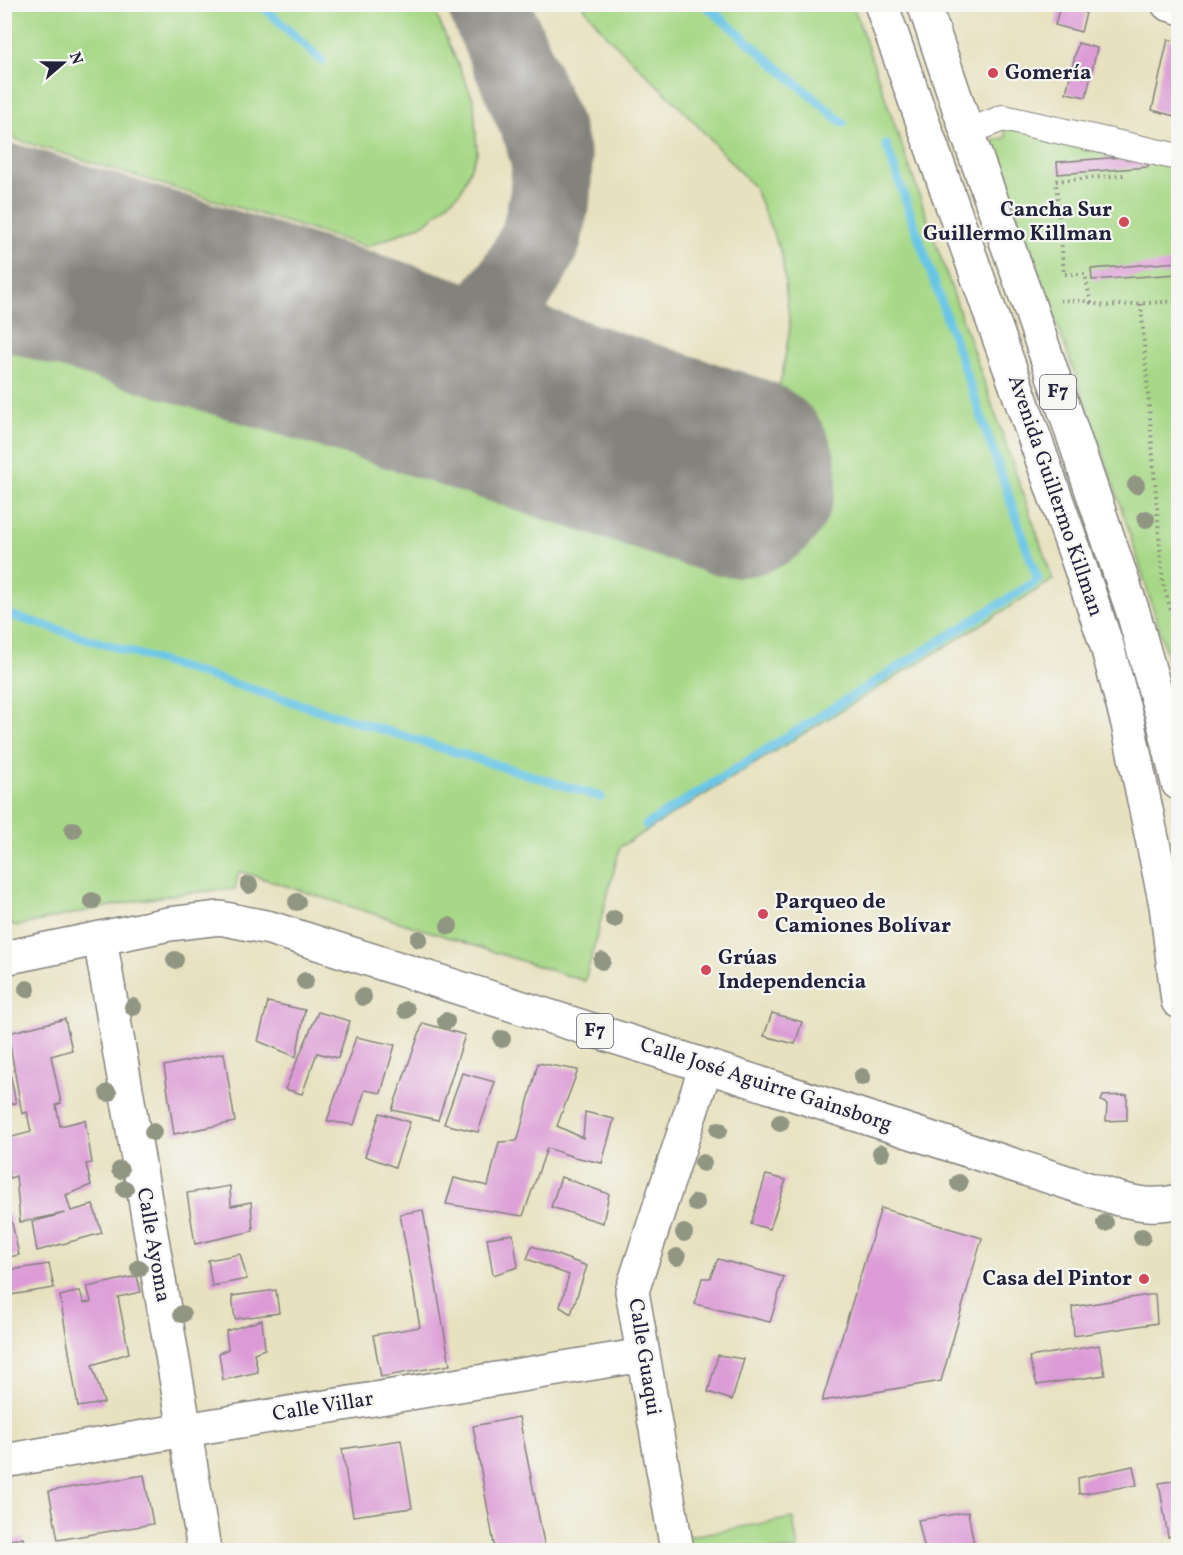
<svg xmlns="http://www.w3.org/2000/svg" width="1183" height="1555" font-family="Vollkorn,serif">
  <style>
    .green { fill: #a7d887; stroke: #647d61; stroke-width: 1.5 }
    .lines { fill: none; stroke-linecap: round; stroke-linejoin: round }
    .stream { stroke: #68c5e6; stroke-width: 9 }
    .taxiway { stroke: #84827d; stroke-width: 81 }
    .runway { stroke: #84827d; stroke-width: 202 }
    .building { fill: #dc9bd6 }
    .pedestrian-casing { stroke: #84827d; stroke-width: 28 }
    .minor-casing { stroke: #84827d; stroke-width: 36 }
    .trunk-casing { stroke: #84827d; stroke-width: 36 }
    .path { stroke: #84827d; stroke-width: 4; stroke-dasharray: 1.5 4.5; stroke-linecap: butt }
    .pedestrian { stroke: #fff; stroke-width: 26 }
    .minor { stroke: #fff; stroke-width: 33 }
    .trunk { stroke: #fff; stroke-width: 33 }
    .tree { fill: #919683 }
    .poi-dot { fill: #d1495b; stroke: #f6f6f2; stroke-width: 2 }
    .labels { text-anchor: middle; dominant-baseline: central; stroke-width: 4.5; stroke-linejoin: round; paint-order: stroke }
    .shield { fill: #f6f6f2; stroke: #626272; stroke-width: 1.5 }
    .shield-label { font-size: 20px; font-weight: bold; fill: #22223b }
    .poi-label { font-size: 21px; font-weight: bold; fill: #22223b; stroke: #f6f6f2; text-anchor: start }
    .street-label { font-size: 21px; fill: #22223b; stroke: #f6f6f2 }
  </style>
  <rect width="100%" height="100%" fill="#f6f6f2"/>
  <filter id="ink" filterUnits="userSpaceOnUse"><feTurbulence type="fractalNoise" baseFrequency=".0167" numOctaves="2"/><feDisplacementMap in="SourceGraphic" scale="12" xChannelSelector="R" yChannelSelector="G"/><feConvolveMatrix kernelMatrix="1 2 1 2 8 2 1 2 1" color-interpolation-filters="sRGB"/></filter>
  <filter id="wash" filterUnits="userSpaceOnUse"><feTurbulence type="fractalNoise" baseFrequency=".008" numOctaves="4" result="noise"/><feDisplacementMap in="SourceGraphic" scale="24" xChannelSelector="R" yChannelSelector="G"/><feGaussianBlur stdDeviation="1.35" result="paint"/><feColorMatrix in="noise" values="0 0 0 0 0 0 0 0 0 0 0 0 0 0 0 0 0 1.4 0 .05"/><feComposite in="paint" operator="in"/></filter>
  <g filter="url(#wash)">
    <rect width="100%" height="100%" fill="#e7e1bf"/>
    <g class="green">
      <polygon points="4,5 432,5 474,101 477,153 461,191 426,223 367,247 5,136"/>
      <path d="M582,5H853L1053,580L620,847L585,981L239,871L235,889C161,892 89,911 16,926L5,921V345L719,570L782,376L790,327L782,255L754,187L683,110L606,35Z"/>
      <path d="M1004,124L1178,163V695C1127,507 1057,325 991,142L1006,137Z"/>
      <polygon points="793,1518 798,1550 687,1550 685,1537"/>
    </g>
    <g class="lines">
      <g class="stream">
        <polyline points="260,4 322,61"/>
        <polyline points="704,4 843,123"/>
        <polyline points="4,613 601,797"/>
        <polyline points="646,825 1038,580 886,144"/>
      </g>
      <polyline class="taxiway" points="380,360 421,354 463,334 492,313 513,287 528,263 541,238 550,197 552,165 544,133 488,4"/>
      <polyline class="runway" points="4,245 380,360 736,476"/>
    </g>
    <g id="blocks">
      <g class="building">
        <polygon points="1060,6 1086,13 1081,32 1055,25"/>
        <polygon points="1168,39 1178,42 1178,117 1152,110"/>
        <polygon points="1078,43 1097,48 1086,97 1066,93"/>
        <polygon points="1147,155 1148,167 1058,174 1057,162"/>
        <polygon points="1178,262 1178,274 1092,280 1091,269"/>
        <polygon points="268,1002 305,1010 296,1057 258,1041"/>
        <polygon points="318,1012 350,1021 338,1058 317,1053 302,1094 285,1089"/>
        <polygon points="772,1013 802,1022 795,1044 764,1036"/>
        <polygon points="65,1019 72,1050 51,1056 61,1103 56,1105 60,1126 85,1120 92,1163 86,1164 91,1185 66,1195 71,1211 93,1205 102,1233 37,1251 32,1222 65,1213 20,1222 16,1176 10,1178 4,1156 4,1139 31,1132 27,1112 22,1114 8,1033"/>
        <polygon points="423,1023 465,1035 438,1120 392,1110"/>
        <polygon points="356,1037 395,1045 381,1093 365,1090 354,1125 327,1121"/>
        <polygon points="6,1053 16,1103 4,1106 4,1054"/>
        <polygon points="224,1053 235,1122 174,1134 164,1066"/>
        <polygon points="538,1063 578,1070 557,1126 583,1138 585,1112 614,1119 602,1163 574,1157 547,1148 523,1216 446,1204 454,1178 488,1186 499,1142 516,1141 518,1139"/>
        <polygon points="462,1073 495,1082 478,1132 444,1124"/>
        <polygon points="1127,1095 1127,1120 1106,1121 1107,1104 1101,1101 1103,1096"/>
        <polygon points="380,1113 410,1122 395,1167 365,1156"/>
        <polygon points="766,1175 786,1180 770,1229 751,1224"/>
        <polygon points="561,1177 609,1194 603,1223 551,1207"/>
        <polygon points="230,1186 231,1206 251,1202 253,1231 195,1244 187,1193"/>
        <polygon points="881,1208 982,1238 941,1381 822,1401"/>
        <polygon points="423,1210 450,1365 381,1377 373,1335 420,1327 400,1214"/>
        <polygon points="10,1214 19,1255 4,1258 4,1216"/>
        <polygon points="513,1234 518,1267 493,1275 487,1238"/>
        <polygon points="532,1246 587,1266 571,1314 560,1307 569,1275 527,1259"/>
        <polygon points="240,1254 247,1279 212,1286 208,1260"/>
        <polygon points="718,1259 784,1277 770,1322 695,1304 702,1278 710,1278"/>
        <polygon points="49,1264 54,1288 4,1296 4,1271"/>
        <polygon points="137,1276 141,1292 118,1297 129,1353 92,1365 104,1403 78,1407 60,1296 80,1291 84,1303 91,1302 87,1287"/>
        <polygon points="276,1290 279,1313 235,1319 232,1296"/>
        <polygon points="1155,1294 1157,1323 1074,1336 1072,1307"/>
        <polygon points="262,1320 265,1349 254,1353 258,1372 223,1380 219,1353 228,1349 226,1331"/>
        <polygon points="1099,1345 1105,1375 1037,1385 1029,1357"/>
        <polygon points="718,1355 744,1359 732,1400 708,1392"/>
        <polygon points="519,1417 545,1548 535,1550 495,1550 473,1426"/>
        <polygon points="401,1440 412,1508 353,1516 342,1449"/>
        <polygon points="1133,1466 1137,1485 1079,1494 1078,1478"/>
        <polygon points="144,1475 153,1524 58,1540 49,1491"/>
        <polygon points="1178,1480 1178,1534 1168,1537 1159,1483"/>
        <polygon points="968,1512 975,1550 925,1550 918,1520"/>
        <polygon points="23,1538 25,1550 4,1550 4,1541"/>
      </g>
    </g>
  </g>
  <g filter="url(#ink)">
    <use href="#blocks" fill-opacity="0" stroke="#84827d" stroke-width="1.5"/>
    <g class="lines">
      <g class="pedestrian-casing">
        <polyline id="pedestrian" points="967,132 1003,118 1178,157"/>
      </g>
      <g class="minor-casing">
        <g id="minor">
          <polyline points="1168,4 1178,7"/>
          <polyline points="100,939 185,1430 204,1550"/>
          <polyline points="4,1461 185,1430 643,1355"/>
          <polyline points="677,1550 632,1291 706,1066"/>
        </g>
      </g>
      <g class="trunk-casing">
        <g id="trunk">
          <polyline points="881,4 1077,558 1107,646 1128,724 1166,905 1178,1001"/>
          <polyline points="924,4 967,132 1028,302 1133,612 1163,719 1178,783"/>
          <path d="M4,958L169,924L220,918L270,928L706,1066L1119,1199C1140,1204 1157,1207 1178,1201"/>
        </g>
      </g>
      <g class="path">
        <polyline points="1060,301 1083,301 1105,306 1178,301"/>
        <polyline points="1091,303 1085,274 1064,274 1056,181 1124,175"/>
        <polyline points="1141,304 1163,584 1178,634"/>
      </g>
      <use href="#pedestrian" class="pedestrian"/>
      <use href="#minor" class="minor"/>
      <use href="#trunk" class="trunk"/>
    </g>
    <g class="tree">
      <circle cx="1136" cy="485" r="9"/>
      <circle cx="1146" cy="519" r="9"/>
      <circle cx="73" cy="830" r="9"/>
      <circle cx="249" cy="885" r="9"/>
      <circle cx="92" cy="901" r="9"/>
      <circle cx="297" cy="902" r="9"/>
      <circle cx="614" cy="919" r="9"/>
      <circle cx="449" cy="926" r="9"/>
      <circle cx="419" cy="939" r="9"/>
      <circle cx="175" cy="960" r="9"/>
      <circle cx="602" cy="961" r="9"/>
      <circle cx="305" cy="981" r="9"/>
      <circle cx="27" cy="989" r="9"/>
      <circle cx="363" cy="997" r="9"/>
      <circle cx="133" cy="1007" r="9"/>
      <circle cx="406" cy="1010" r="9"/>
      <circle cx="446" cy="1021" r="9"/>
      <circle cx="502" cy="1039" r="9"/>
      <circle cx="862" cy="1077" r="9"/>
      <circle cx="108" cy="1093" r="9"/>
      <circle cx="780" cy="1123" r="9"/>
      <circle cx="719" cy="1130" r="9"/>
      <circle cx="153" cy="1132" r="9"/>
      <circle cx="881" cy="1153" r="9"/>
      <circle cx="703" cy="1163" r="9"/>
      <circle cx="120" cy="1170" r="9"/>
      <circle cx="959" cy="1183" r="9"/>
      <circle cx="125" cy="1189" r="9"/>
      <circle cx="696" cy="1203" r="9"/>
      <circle cx="1105" cy="1223" r="9"/>
      <circle cx="684" cy="1233" r="9"/>
      <circle cx="1142" cy="1237" r="9"/>
      <circle cx="677" cy="1257" r="9"/>
      <circle cx="139" cy="1268" r="9"/>
      <circle cx="182" cy="1314" r="9"/>
    </g>
  </g>
  <g class="poi-dot">
    <circle cx="993" cy="73" r="6"/>
    <circle cx="1124" cy="222" r="6"/>
    <circle cx="763" cy="914" r="6"/>
    <circle cx="706" cy="970" r="6"/>
    <circle cx="1144" cy="1279" r="6"/>
  </g>
  <g class="labels">
    <g class="shield">
      <rect x="1040" y="375" width="36" height="34" rx="4.5"/>
      <rect x="577" y="1014" width="36" height="34" rx="4.5"/>
    </g>
    <g class="shield-label">
      <text x="1058" y="392">F7</text>
      <text x="595" y="1031">F7</text>
    </g>
    <g class="poi-label">
      <text x="1005" y="73">Gomería</text>
      <text x="1112" y="210" text-anchor="end">Cancha Sur<tspan x="1112" dy="24">Guillermo Killman</tspan></text>
      <text x="775" y="902">Parqueo de<tspan x="775" dy="24">Camiones Bolívar</tspan></text>
      <text x="718" y="958">Grúas<tspan x="718" dy="24">Independencia</tspan></text>
      <text x="1132" y="1279" text-anchor="end">Casa del Pintor</text>
    </g>
    <g class="street-label">
      <text transform="translate(1055 496) rotate(71)">Avenida Guillermo Killman</text>
      <text transform="translate(766 1085) rotate(18)">Calle José Aguirre Gainsborg</text>
      <text transform="translate(153 1245) rotate(80)">Calle Ayoma</text>
      <text transform="translate(644 1357) rotate(81)">Calle Guaqui</text>
      <text transform="translate(323 1407) rotate(-9)">Calle Villar</text>
    </g>
  </g>
  <rect width="1183" height="1555" fill="none" stroke="#f6f6f2" stroke-width="24"/>
  <g transform="translate(63 63) rotate(70)" stroke="#f6f6f2" stroke-width="4.5" paint-order="stroke">
  <path d="M0-4.5L10 22L0 15L-10 22Z" fill="#22223b"/>
  <text y="-9" font-size="16" font-weight="bold" text-anchor="middle" fill="#22223b">N</text>
  </g>
</svg>
